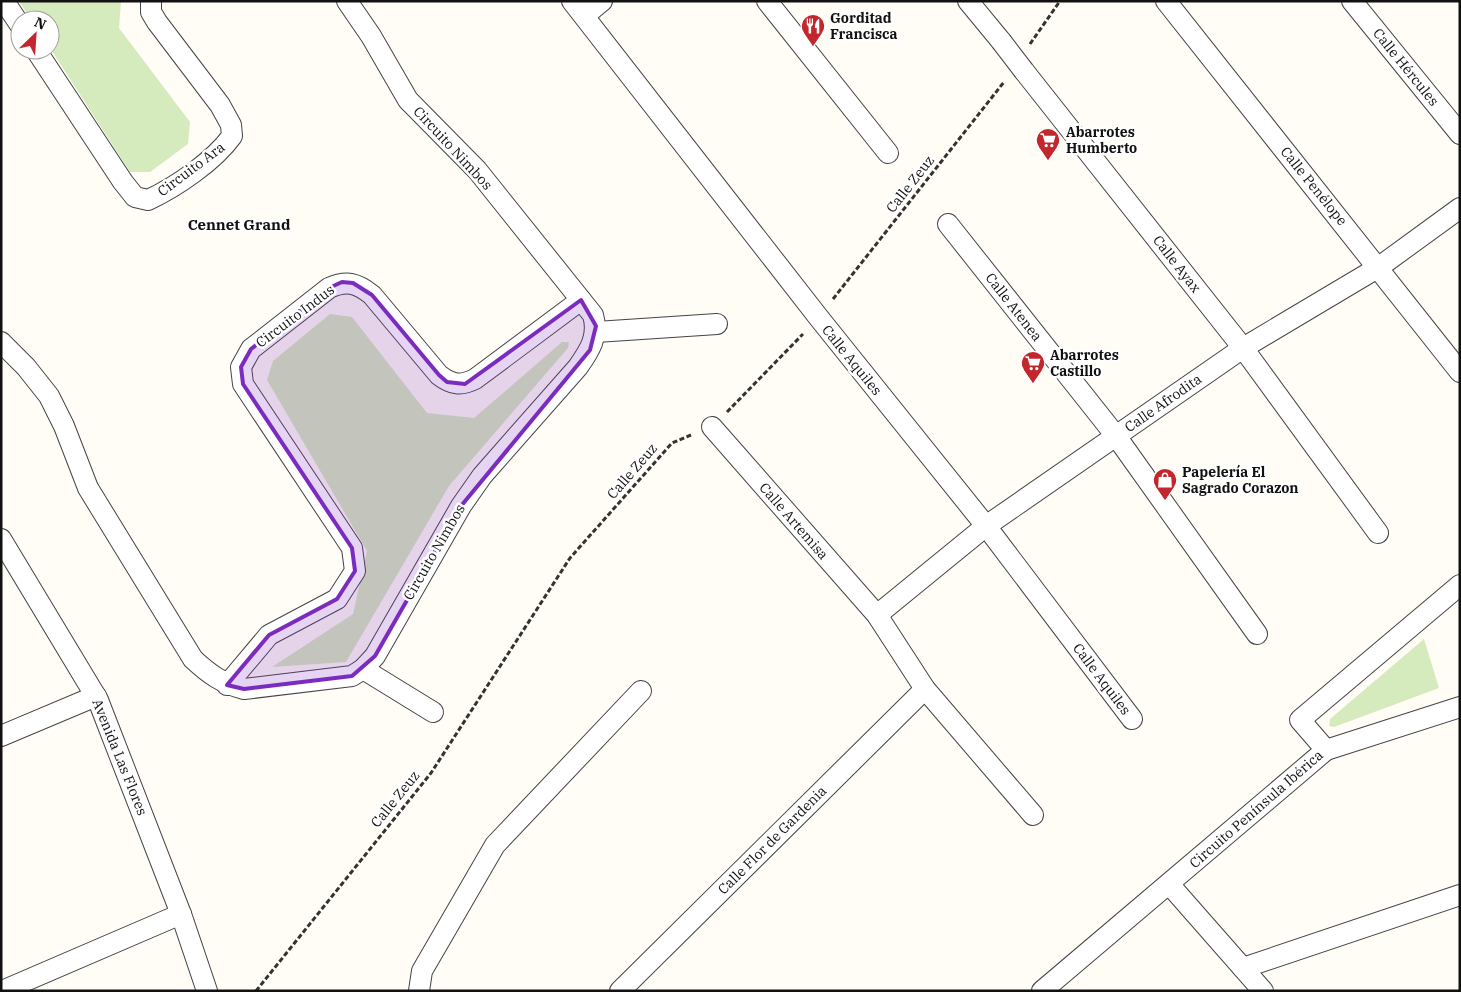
<svg xmlns="http://www.w3.org/2000/svg" width="1461" height="992" font-family="'IBM Plex Serif',serif">
  <style>
    .green { fill: #d5ebbd }
    .lines { fill: none; stroke-linecap: round; stroke-linejoin: round }
    .street-casing { stroke: #444; stroke-width: 22 }
    .path { stroke: #333; stroke-width: 3; stroke-dasharray: 5 2.5; stroke-linecap: butt }
    .street { stroke: #fff; stroke-width: 20 }
    .street-bridge-casing { stroke: #444; stroke-width: 22; stroke-linecap: butt }
    .street-bridge { stroke: #fff; stroke-width: 20 }
    .marked { fill: #7b2cbf; fill-opacity: 0.2; stroke: #7b2cbf; stroke-width: 4; stroke-linejoin: round }
    .labels { text-anchor: middle; dominant-baseline: central; stroke-width: 5; stroke-linejoin: round; paint-order: stroke }
    .poi-label { font-size: 14px; font-weight: bold; fill: #111; stroke: #fff; text-anchor: start }
    .street-label { font-size: 14px; fill: #111; stroke: #fff }
    .neighbourhood-label { font-size: 15px; font-weight: bold; fill: #111; stroke: #fff }
  </style>
  <rect width="100%" height="100%" fill="#fffdf5"/>
  <g class="green">
    <polygon points="19,1 121,1 119,28 190,122 188,144 150,172 130,172 50,48 50,20 31,20"/>
    <polygon points="330,314 352,317 427,413 474,418 562,342 569,342 568,348 449,486 346,662 272,667 353,614 367,551 267,380 273,361"/>
    <polygon points="1424,639 1439,688 1334,727 1329,726 1330,719"/>
  </g>
  <g class="lines">
    <g class="street-casing">
      <g id="street">
        <polyline points="4,1 20,25"/>
        <polyline points="572,1 819,318 986,526 1132,719"/>
        <polyline points="767,1 888,153"/>
        <polyline points="968,1 1001,41"/>
        <polyline points="1166,1 1460,372"/>
        <polyline points="1352,1 1460,134"/>
        <polyline points="584,16 602,1"/>
        <path d="M36,50L123,182L135,197L148,200C176,187 214,161 232,136L231,125L220,105L157,22L151,12V1"/>
        <polyline points="1024,71 1243,348 1378,533"/>
        <polyline points="948,224 1116,436 1257,634"/>
        <polyline points="596,332 717,324"/>
        <path d="M1,342L26,367L49,396L64,426L88,488L193,659C209,674 223,684 244,689L352,676L363,669L375,656L461,506L482,476L578,367C590,350 599,336 593,315L477,170L408,100L371,36L347,1"/>
        <polyline points="712,427 877,615 925,689 1033,815"/>
        <polyline points="1,539 98,700 181,914 207,991"/>
        <polyline points="877,615 986,526 1243,348 1379,267 1460,208"/>
        <polyline points="363,669 433,712"/>
        <path d="M227,685L269,635L337,599L355,571L352,548L243,384L241,367L251,349L329,288C347,280 357,283 372,295L439,375C452,385 461,386 475,379L581,300"/>
        <polyline points="1,736 96,696"/>
        <polyline points="1326,750 1460,707"/>
        <polyline points="1169,884 1263,991"/>
        <polyline points="1243,968 1460,895"/>
        <polyline points="2,991 181,914"/>
        <polyline points="419,991 422,971 495,845 641,691"/>
        <polyline points="620,991 925,689"/>
        <polyline points="1042,991 1326,750 1300,720 1460,585"/>
      </g>
    </g>
    <g class="path">
      <polyline points="1030,44 1060,1"/>
      <polyline points="833,299 1004,82"/>
      <polyline points="727,412 803,334"/>
      <polyline points="256,991 431,773 570,558 672,443 691,435"/>
    </g>
    <use href="#street" class="street"/>
    <g class="street-bridge-casing">
      <polyline id="street-bridge" points="1001,41 1024,71"/>
    </g>
    <use href="#street-bridge" class="street-bridge"/>
  </g>
  <path class="marked" d="M342,282L353,283L372,295L439,375L447,382L465,384L581,300L596,326L590,350L461,506L375,656L352,676L244,689L227,685L269,635L337,599L355,571L352,548L243,384L241,367L251,349L329,288Z"/>
  <defs>
    <g id="restaurant-pin" transform="scale(1.25)"><path d="M0 17L-7.5 6A9.5 9.5 0 1 1 7.5 6Z" fill="#c4262e" stroke="#fff"/><path d="M-5-6h1v4h1v-4h1v4h1v-4h1v5L-1.5 .5V6h-2V.5L-5-1ZM5-6V6H3V1.5H1.5Q1.5-4 5-6Z" fill="#fff"/></g>
    <g id="supermarket-pin" transform="scale(1.25)"><path d="M0 17L-7.5 6A9.5 9.5 0 1 1 7.5 6Z" fill="#c4262e" stroke="#fff"/><path d="M-6-5.5h2.5l.6 2H6L4.5 2H-2.5L-4.4-4H-6ZM-1.5 3.2a1.3 1.3 0 1 0 .1 0ZM3 3.2a1.3 1.3 0 1 0 .1 0Z" fill="#fff"/></g>
    <g id="shop-pin" transform="scale(1.25)"><path d="M0 17L-7.5 6A9.5 9.5 0 1 1 7.5 6Z" fill="#c4262e" stroke="#fff"/><path d="M-5-2.5h2.3a2.7 3.5 0 0 1 5.4 0H5L5.5 6h-11ZM-1.5-2.5h3a1.5 2.3 0 0 0-3 0Z" fill="#fff"/></g>
  </defs>
  <g fill-rule="evenodd">
    <use href="#restaurant-pin" x="813" y="26"/>
    <use href="#supermarket-pin" x="1048" y="140"/>
    <use href="#supermarket-pin" x="1033" y="363"/>
    <use href="#shop-pin" x="1165" y="480"/>
  </g>
  <g class="labels">
    <g class="poi-label">
      <text x="830" y="18">Gorditad<tspan x="830" dy="16">Francisca</tspan></text>
      <text x="1066" y="132">Abarrotes<tspan x="1066" dy="16">Humberto</tspan></text>
      <text x="1050" y="355">Abarrotes<tspan x="1050" dy="16">Castillo</tspan></text>
      <text x="1182" y="472">Papelería El<tspan x="1182" dy="16">Sagrado Corazon</tspan></text>
    </g>
    <g class="street-label">
      <text transform="translate(1406 67) rotate(51)">Calle Hércules</text>
      <text transform="translate(453 148) rotate(47)">Circuito Nimbos</text>
      <text transform="translate(191 169) rotate(-37)">Circuito Ara</text>
      <text transform="translate(910 184) rotate(-52)">Calle Zeuz</text>
      <text transform="translate(1314 186) rotate(51)">Calle Penélope</text>
      <text transform="translate(1177 264) rotate(52)">Calle Ayax</text>
      <text transform="translate(1014 307) rotate(52)">Calle Atenea</text>
      <text transform="translate(295 316) rotate(-37)">Circuito Indus</text>
      <text transform="translate(852 360) rotate(51)">Calle Aquiles</text>
      <text transform="translate(1163 403) rotate(-35)">Calle Afrodita</text>
      <text transform="translate(632 471) rotate(-49)">Calle Zeuz</text>
      <text transform="translate(794 521) rotate(49)">Calle Artemisa</text>
      <text transform="translate(434 552) rotate(-60)">Circuito Nimbos</text>
      <text transform="translate(1102 679) rotate(53)">Calle Aquiles</text>
      <text transform="translate(120 757) rotate(68)">Avenida Las Flores</text>
      <text transform="translate(395 799) rotate(-51)">Calle Zeuz</text>
      <text transform="translate(1256 809) rotate(-41)">Circuito Península Ibérica</text>
      <text transform="translate(772 840) rotate(-45)">Calle Flor de Gardenia</text>
    </g>
    <g class="neighbourhood-label">
      <text x="239" y="224">Cennet Grand</text>
    </g>
  </g>
  <rect width="1461" height="992" fill="none" stroke="#111111" stroke-width="5"/>
  <g transform="translate(35 35) rotate(25)"><circle r="24" fill="#ffffff" stroke="#a0a0a0"/>
  <path d="M0-4L9 19L0 12L-9 19Z" fill="#c4262e"/>
  <text y="-8" font-size="14" font-weight="bold" text-anchor="middle" fill="#111111">N</text>
  </g>
</svg>
